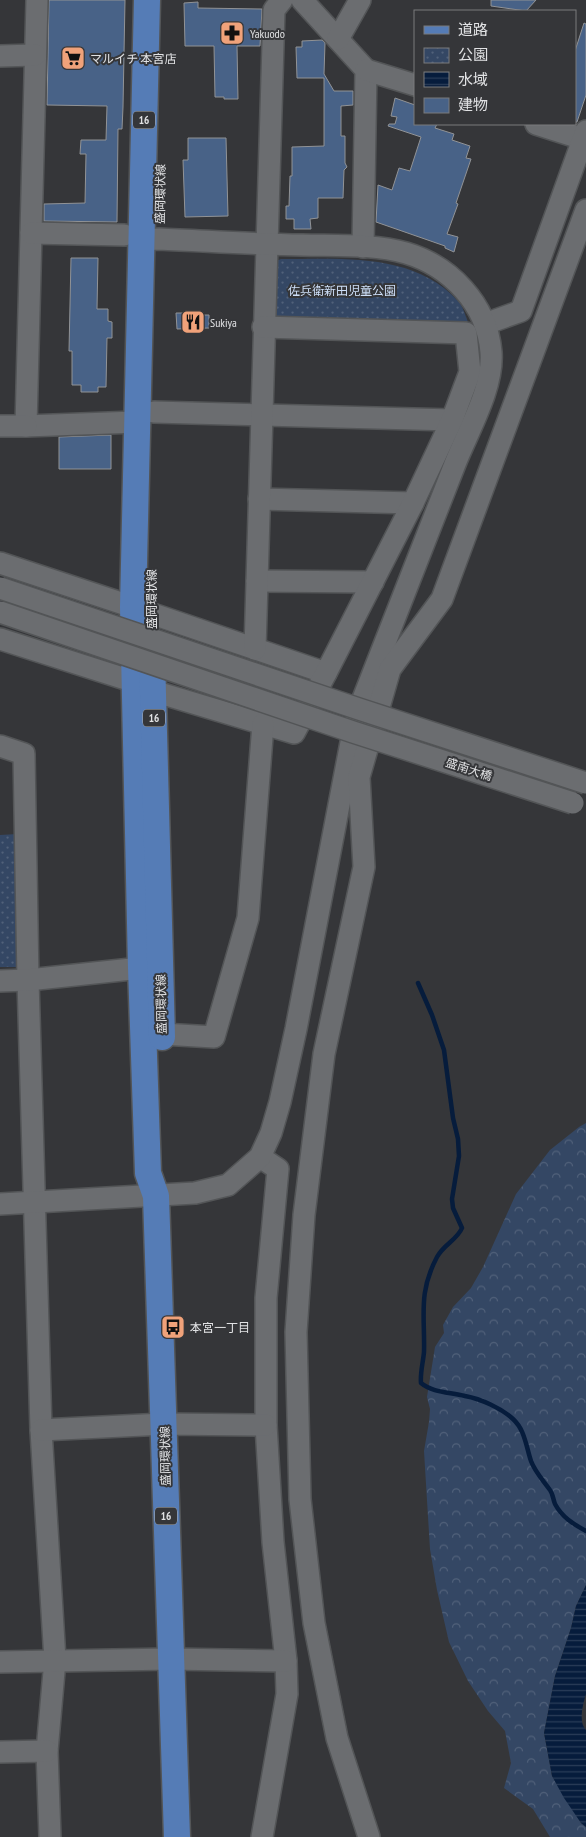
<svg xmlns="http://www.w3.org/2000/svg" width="586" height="1837" font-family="'PT Sans Narrow','Noto Sans JP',sans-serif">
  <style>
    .forest { fill: url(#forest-crowns) }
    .park { fill: url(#park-dots) }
    .water { fill: url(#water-rules) }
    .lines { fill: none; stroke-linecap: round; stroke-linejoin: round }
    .stream { stroke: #061c3c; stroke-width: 4.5 }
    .building { fill: #486287; stroke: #919396 }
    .minor-casing { stroke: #535557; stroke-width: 24 }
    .major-casing { stroke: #535557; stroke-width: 29 }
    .minor { stroke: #6b6d70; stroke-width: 21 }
    .major { stroke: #557cb6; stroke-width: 26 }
    .minor-bridge-casing { stroke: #535557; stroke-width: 24; stroke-linecap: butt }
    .minor-bridge { stroke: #6b6d70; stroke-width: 21 }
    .labels { text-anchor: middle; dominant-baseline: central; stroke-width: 4; stroke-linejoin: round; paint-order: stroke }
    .shield { fill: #353639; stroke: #adaeb1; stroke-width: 1 }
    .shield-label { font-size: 11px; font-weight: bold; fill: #e1e2e4 }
    .poi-label { font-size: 12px; fill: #e1e2e4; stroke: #353639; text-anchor: start }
    .street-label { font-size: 12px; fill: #e1e2e4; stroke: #353639 }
    .park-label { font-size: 12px; fill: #cedff8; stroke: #353639 }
  </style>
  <defs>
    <pattern id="forest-crowns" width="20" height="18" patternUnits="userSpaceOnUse" patternTransform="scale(1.25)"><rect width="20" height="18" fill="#344764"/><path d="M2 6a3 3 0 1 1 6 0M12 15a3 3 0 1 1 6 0" fill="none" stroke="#51617a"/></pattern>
    <pattern id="park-dots" width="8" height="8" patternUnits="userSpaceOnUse" patternTransform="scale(1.25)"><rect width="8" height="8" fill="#344764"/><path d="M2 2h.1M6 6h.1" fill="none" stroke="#51617a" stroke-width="1.8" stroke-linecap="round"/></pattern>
    <pattern id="water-rules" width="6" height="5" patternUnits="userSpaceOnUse" patternTransform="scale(1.25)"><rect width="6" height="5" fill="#061c3c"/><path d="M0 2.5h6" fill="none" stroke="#2a3d58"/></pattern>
  </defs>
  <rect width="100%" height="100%" fill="#353639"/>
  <polygon class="forest" points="586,1123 586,1585 576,1606 571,1628 555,1676 544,1733 552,1776 581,1823 586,1827 586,1837 550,1837 533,1809 504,1788 511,1763 505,1731 488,1711 468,1681 449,1642 437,1590 430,1549 424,1451 429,1422 430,1409 427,1397 435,1347 444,1333 443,1325 453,1307 471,1288 483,1267 516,1194 550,1150 579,1127"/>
  <g class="park">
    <path d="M281,259C341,259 414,252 458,301C463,306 465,315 468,322L279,319L274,313V262Z"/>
    <polygon points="18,834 22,960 17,967 0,967 0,835"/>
  </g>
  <path class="water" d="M586,1585V1694C583,1704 578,1722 586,1730V1827L581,1823L564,1798L552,1776L544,1733L555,1676L571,1628L576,1606Z"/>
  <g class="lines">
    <path class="stream" d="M418,983L432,1015L444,1050L453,1118L458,1139L459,1156L452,1199L453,1208L462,1228C457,1240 444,1244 437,1257C418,1293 425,1315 424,1352C423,1363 420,1373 421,1383C433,1393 450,1392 465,1396C481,1399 501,1408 513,1419C525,1430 526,1446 531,1461C535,1472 543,1480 550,1490C553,1494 553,1499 555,1504C562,1517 573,1524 586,1531"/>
  </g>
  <g class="building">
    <polygon points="49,0 125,0 123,107 122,129 118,129 117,222 44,221 44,204 85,203 86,154 80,154 81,140 106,140 107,106 47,105"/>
    <polygon points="491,0 536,0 526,11 491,6"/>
    <polygon points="198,2 198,8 262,9 260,46 237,46 238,99 224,99 224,97 215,97 214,46 185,46 184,3"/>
    <polygon points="584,23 586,24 586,95 577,122 575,122 575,51"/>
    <polygon points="322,40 325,43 324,74 334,91 353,91 353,105 341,106 341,136 345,136 345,163 347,167 344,170 343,198 318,198 318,218 310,219 311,229 294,229 294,219 286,219 286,206 289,206 290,176 292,176 292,147 324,146 324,78 297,78 296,47 302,47 302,41"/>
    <polygon points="395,98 415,105 415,124 437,124 435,128 454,134 452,140 470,146 466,158 471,159 456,203 458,204 447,234 458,237 454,252 445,248 445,246 376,222 378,185 392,190 399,168 410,171 421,137 388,126 389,124 395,124 397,117 391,116"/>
    <polygon points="188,138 226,138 228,216 185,217 183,160 188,160"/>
    <polygon points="71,258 98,258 97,309 108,309 108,321 112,322 112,338 107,338 106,387 98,387 98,392 81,392 81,385 72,385 72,351 69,351"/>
    <polygon points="176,313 193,313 193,315 209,315 209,328 177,329"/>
    <polygon points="111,435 111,469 59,469 59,437"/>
  </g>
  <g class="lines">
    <g class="minor-casing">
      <g id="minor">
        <polyline points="37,0 26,426 136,422"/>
        <polyline points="302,0 366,70 363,247"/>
        <polyline points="338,39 360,0"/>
        <polyline points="0,56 35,55"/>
        <polyline points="366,70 415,85"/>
        <polyline points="536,124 583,139"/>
        <polyline points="31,233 124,235"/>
        <polyline points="485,324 521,311 586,131"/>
        <polyline points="154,412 452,420"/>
        <polyline points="0,426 26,426"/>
        <polyline points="259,499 413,503"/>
        <polyline points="0,563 133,607"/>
        <polyline points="257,581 373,582"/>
        <polyline points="150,613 326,673"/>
        <polyline points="0,639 135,682"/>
        <polyline points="255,649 274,10 282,0"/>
        <polyline points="153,691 294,733 326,673 413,503 452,420 470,372 466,333 263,327"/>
        <polyline points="0,746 24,754 28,980 41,1430 55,1660 47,1751 50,1837"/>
        <polyline points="0,981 28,980 141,968"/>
        <polyline points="162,1034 214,1037 248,918 263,724"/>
        <polyline points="260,1157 278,1169 266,1298 266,1425 273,1542 286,1661 287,1694 262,1837"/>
        <path d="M0,1204L195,1193L228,1185L260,1157L271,1133L280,1102L296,1029L353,732L359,709C391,627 423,546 455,464C468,431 494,387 491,352C487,304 450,266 406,253C375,244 334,246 302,245C254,244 207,241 159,239L141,240"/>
        <polyline points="41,1430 164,1424 266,1425"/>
        <polyline points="0,1662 170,1659 286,1661"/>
        <polyline points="0,1752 47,1751"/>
        <polyline points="369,1837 337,1738 314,1623 300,1499 296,1332 304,1215 324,1054 364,867 359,777 390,669 442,599 586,210"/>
      </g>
    </g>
    <g class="major-casing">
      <g id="major">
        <path d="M147,0L133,607L141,968L148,1173L156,1196C163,1409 168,1623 177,1837"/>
        <polyline points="152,656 162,1037"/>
      </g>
    </g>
    <use href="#minor" class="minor"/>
    <use href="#major" class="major"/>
    <g class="minor-bridge-casing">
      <g id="minor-bridge">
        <polyline points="0,588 359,709 586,783"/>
        <polyline points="0,612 353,732 573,803"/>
      </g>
    </g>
    <use href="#minor-bridge" class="minor-bridge"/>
  </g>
  <defs>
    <g id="pharmacy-square" transform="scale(1.25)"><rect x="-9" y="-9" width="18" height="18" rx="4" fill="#f0a27a" stroke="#353639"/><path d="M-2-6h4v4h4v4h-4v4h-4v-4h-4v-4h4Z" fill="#111"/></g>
    <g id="supermarket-square" transform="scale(1.25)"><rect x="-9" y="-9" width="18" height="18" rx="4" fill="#f0a27a" stroke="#353639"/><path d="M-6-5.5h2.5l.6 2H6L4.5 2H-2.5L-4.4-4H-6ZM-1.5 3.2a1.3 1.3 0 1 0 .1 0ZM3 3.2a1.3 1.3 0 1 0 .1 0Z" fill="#111"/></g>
    <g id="restaurant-square" transform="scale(1.25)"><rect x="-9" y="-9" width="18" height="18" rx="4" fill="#f0a27a" stroke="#353639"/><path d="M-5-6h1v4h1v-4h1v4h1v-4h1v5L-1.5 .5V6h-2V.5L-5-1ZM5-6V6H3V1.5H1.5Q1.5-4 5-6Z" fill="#111"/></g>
    <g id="bus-square" transform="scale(1.25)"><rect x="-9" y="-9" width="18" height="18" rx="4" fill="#f0a27a" stroke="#353639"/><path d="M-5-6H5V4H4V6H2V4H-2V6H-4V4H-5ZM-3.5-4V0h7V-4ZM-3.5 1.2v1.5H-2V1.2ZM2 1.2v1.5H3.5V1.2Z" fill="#111"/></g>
  </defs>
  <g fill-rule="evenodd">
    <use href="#pharmacy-square" x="232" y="33"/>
    <use href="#supermarket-square" x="73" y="58"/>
    <use href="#restaurant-square" x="193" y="322"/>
    <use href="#bus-square" x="173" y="1327"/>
  </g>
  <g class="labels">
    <g class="shield">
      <rect x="133" y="111.5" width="22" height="17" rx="4"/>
      <rect x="143" y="709.5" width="22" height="17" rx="4"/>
      <rect x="155" y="1507.5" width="22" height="17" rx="4"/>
    </g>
    <g class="shield-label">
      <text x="144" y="120">16</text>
      <text x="154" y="718">16</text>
      <text x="166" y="1516">16</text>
    </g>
    <g class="poi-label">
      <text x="250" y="33">Yakuodo</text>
      <text x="90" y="58">マルイチ 本宮店</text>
      <text x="210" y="322">Sukiya</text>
      <text x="190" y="1327">本宮一丁目</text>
    </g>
    <g class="street-label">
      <text transform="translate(160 194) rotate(-89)">盛岡環状線</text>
      <text transform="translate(151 599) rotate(-90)">盛岡環状線</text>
      <text transform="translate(469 769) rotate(18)">盛南大橋</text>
      <text transform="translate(161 1004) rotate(-91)">盛岡環状線</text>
      <text transform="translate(165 1456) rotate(-91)">盛岡環状線</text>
    </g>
    <g class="park-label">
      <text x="342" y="290">佐兵衛新田児童公園</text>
    </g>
  </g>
  <rect x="414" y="10" width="162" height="115" fill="#353639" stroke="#7a7b7d"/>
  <rect x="424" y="26" width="25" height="8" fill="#557cb6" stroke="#7a7b7d"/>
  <text x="458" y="35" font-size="15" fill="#e1e2e4">道路</text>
  <rect x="424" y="48" width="25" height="15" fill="url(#park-dots)" stroke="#7a7b7d"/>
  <text x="458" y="60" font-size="15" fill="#e1e2e4">公園</text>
  <rect x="424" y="72" width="25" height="15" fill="url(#water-rules)" stroke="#7a7b7d"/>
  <text x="458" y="85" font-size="15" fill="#e1e2e4">水域</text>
  <rect x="424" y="98" width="25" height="15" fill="#486287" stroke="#7a7b7d"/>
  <text x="458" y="110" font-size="15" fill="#e1e2e4">建物</text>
</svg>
